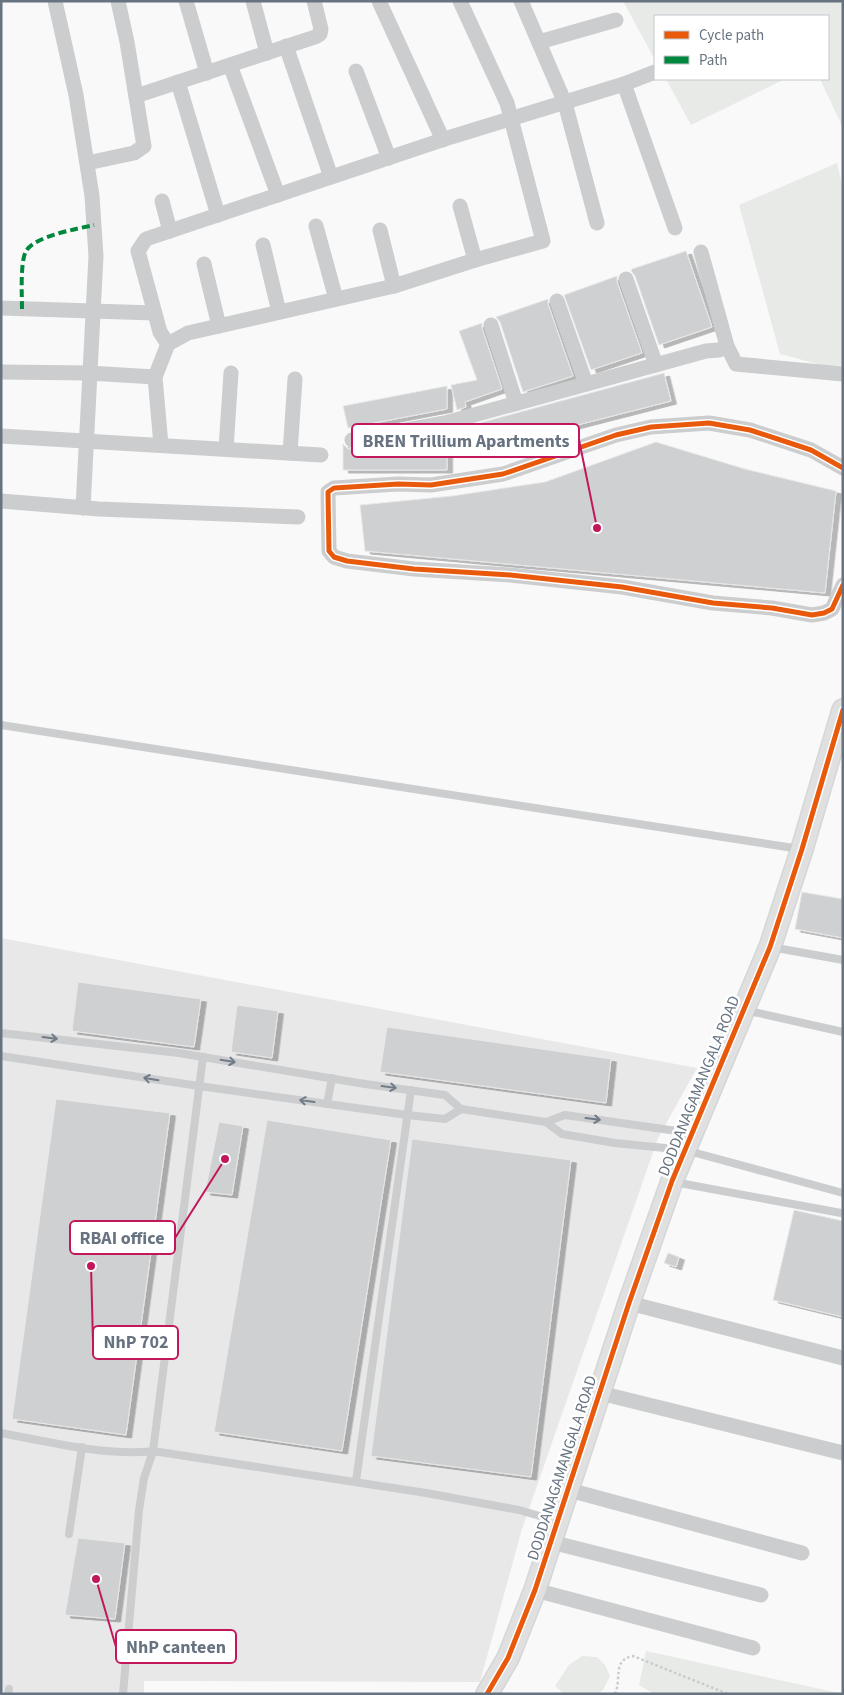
<svg xmlns="http://www.w3.org/2000/svg" width="844" height="1695" font-family="'Source Sans 3',sans-serif">
  <style>
    .built { fill: #e8e8e9 }
    .green { fill: #e8eae7 }
    .building { fill: #ced0d1; stroke: #e8e8e8; filter: url(#shadow) }
    .lines { fill: none; stroke-linecap: round; stroke-linejoin: round }
    .secondary-casing { stroke: #d5d6d7; stroke-width: 24 }
    .path { stroke: #cacbcc; stroke-width: 2.5; stroke-dasharray: 2.5 2.5; stroke-linecap: butt }
    .lane { stroke: #cccdce; stroke-width: 8 }
    .street { stroke: #cccdce; stroke-width: 15 }
    .secondary { stroke: #e0e0e1; stroke-width: 21 }
    .quiet { stroke: #00873e; stroke-width: 4; stroke-dasharray: 8 4; stroke-linecap: butt }
    .cycleway-casing { stroke: #fff; stroke-width: 8 }
    .cycleway { stroke: #e8590c; stroke-width: 5 }
    .oneway { stroke: #717c88 }
    .labels { text-anchor: middle; dominant-baseline: central; stroke-width: 5; stroke-linejoin: round; paint-order: stroke }
    .street-label { font-size: 16px; fill: #677380; stroke: #fff }
    .leader { fill: none; stroke: #c2185b; stroke-width: 2 }
    .callout-dot { fill: #c2185b; stroke: #fff; stroke-width: 2 }
    .callout { fill: #fff; stroke: #c2185b; stroke-width: 2 }
    .callout-label { font-size: 18px; text-anchor: middle; font-weight: bold; fill: #677380 }
  </style>
  <defs>
    <filter id="shadow"><feDropShadow dx="5.5" dy="3" stdDeviation="0" flood-color="#0004"/></filter>
  </defs>
  <rect width="100%" height="100%" fill="#f9f9f9"/>
  <polygon class="built" points="1,938 697,1068 658,1138 522,1529 480,1682 144,1681 144,1694 1,1694"/>
  <g class="green">
    <polygon points="623,1 843,1 843,128 820,79 828,79 828,16 655,16 655,60"/>
    <polygon points="666,79 785,79 691,125"/>
    <polygon points="837,163 843,189 843,365 829,367 780,354 739,205"/>
    <polygon points="646,1651 843,1694 654,1694 639,1685"/>
    <polygon points="582,1656 597,1657 605,1665 610,1676 603,1690 598,1694 564,1694 555,1686 569,1665"/>
  </g>
  <g class="building">
    <polygon points="686,251 712,327 659,345 635,276 631,271 632,269"/>
    <polygon points="617,276 617,282 642,353 591,370 564,295"/>
    <polygon points="548,299 548,304 573,376 523,392 500,322 496,317"/>
    <polygon points="482,323 482,328 502,389 465,402 466,407 457,410 451,385 477,380 459,331"/>
    <polygon points="664,373 671,401 468,453 461,428"/>
    <polygon points="447,386 447,409 348,428 343,406"/>
    <polygon points="656,442 745,469 836,491 825,593 365,551 360,505 452,496 545,482"/>
    <polygon points="343,444 348,449 353,449 383,444 447,444 447,470 343,470"/>
    <polygon points="802,892 843,899 843,938 795,929"/>
    <polygon points="78,982 201,999 194,1047 72,1031"/>
    <polygon points="237,1005 278,1011 272,1058 231,1052"/>
    <polygon points="387,1027 611,1059 606,1103 380,1072"/>
    <polygon points="56,1099 170,1113 126,1435 12,1419"/>
    <polygon points="267,1120 391,1140 342,1451 214,1432"/>
    <polygon points="219,1122 243,1126 232,1195 205,1192"/>
    <polygon points="412,1139 571,1160 531,1477 371,1456"/>
    <polygon points="794,1210 843,1221 843,1317 773,1300"/>
    <polygon points="668,1253 679,1257 676,1267 664,1263"/>
    <polygon points="78,1538 125,1543 115,1619 65,1615"/>
  </g>
  <g class="lines">
    <g class="secondary-casing">
      <polyline id="secondary" points="487,1694 508,1658 535,1590 629,1303 672,1181 770,947 802,849 843,710"/>
    </g>
    <path class="path" d="M615,1694C622,1678 612,1660 633,1656L728,1694"/>
    <g class="lane">
      <polyline points="1,725 800,849"/>
      <polyline points="771,947 843,960"/>
      <polyline points="745,1010 843,1032"/>
      <polyline points="1,1033 179,1053 365,1084 445,1095 461,1109 546,1122 562,1134 615,1143 685,1150 843,1193"/>
      <polyline points="1,1056 199,1086 407,1115 445,1119 461,1109"/>
      <polyline points="327,1104 332,1078"/>
      <polyline points="546,1122 565,1115 691,1133"/>
      <polyline points="674,1182 841,1213"/>
      <path d="M1,1433C46,1441 108,1457 153,1451L203,1057"/>
      <polyline points="356,1481 411,1090"/>
      <polyline points="69,1534 82,1447"/>
      <polyline points="8,1694 9,1689"/>
      <polyline points="123,1694 139,1510 144,1478 153,1451 426,1493 519,1510 557,1521"/>
    </g>
    <g class="street">
      <polyline points="55,1 76,95 92,196 96,256 83,508"/>
      <polyline points="186,1 207,73"/>
      <polyline points="253,1 267,53"/>
      <polyline points="379,1 443,140"/>
      <polyline points="521,1 565,103 597,223"/>
      <polyline points="539,42 616,20"/>
      <polyline points="286,46 331,177"/>
      <polyline points="230,65 278,195"/>
      <polyline points="356,71 389,158"/>
      <polyline points="178,82 218,215"/>
      <polyline points="624,84 675,228"/>
      <polyline points="136,96 315,37 320,34 321,29 314,1"/>
      <polyline points="87,163 134,153 144,146 127,42 118,1"/>
      <polyline points="162,201 170,231"/>
      <polyline points="460,206 475,260 543,241 507,103 460,1"/>
      <polyline points="316,226 336,299"/>
      <polyline points="380,230 394,286"/>
      <polyline points="263,245 279,312"/>
      <polyline points="701,252 727,346 736,364 843,374"/>
      <polyline points="204,264 219,326"/>
      <polyline points="626,279 656,365"/>
      <polyline points="557,301 586,384"/>
      <polyline points="1,308 154,313"/>
      <polyline points="491,325 516,403"/>
      <polyline points="168,344 160,332 138,251 146,239 451,137 624,84 655,72"/>
      <polyline points="1,372 89,373 155,377"/>
      <polyline points="1,436 321,455"/>
      <polyline points="352,440 445,423 706,351 719,350 727,346"/>
      <polyline points="161,445 155,377 168,344 188,333 394,286 475,260"/>
      <polyline points="226,449 231,373"/>
      <polyline points="290,453 295,379"/>
      <polyline points="843,468 811,450 750,430 709,423 651,427 616,435 503,474 431,485 398,484 334,488 328,492 329,551 334,557 347,561 414,569 510,575 622,587 713,603 772,608 812,615 824,613 832,609 843,585"/>
      <polyline points="1,501 99,509 298,517"/>
      <polyline points="629,1303 843,1358"/>
      <polyline points="600,1393 843,1453"/>
      <polyline points="569,1490 802,1553"/>
      <polyline points="551,1542 761,1595"/>
      <polyline points="535,1590 753,1648"/>
    </g>
    <use href="#secondary" class="secondary"/>
    <path class="quiet" d="M22,309C22,296 20,262 26,251C35,236 77,229 94,225"/>
    <g class="cycleway-casing">
      <g id="cycleway">
        <polyline points="843,468 811,450 750,430 709,423 651,427 616,435 503,474 431,485 398,484 334,488 328,492 329,551 334,557 347,561 414,569 510,575 622,587 713,603 772,608 812,615 824,613 832,609 843,585"/>
        <polyline points="487,1694 508,1658 535,1590 629,1303 672,1181 770,947 802,849 843,710"/>
      </g>
    </g>
    <use href="#cycleway" class="cycleway"/>
  </g>
  <defs><path id="oneway-shaft" d="M-6 0H5M1.5-3L5.5 0L1.5 3" fill="none" stroke-width="1.6" stroke-linecap="round" stroke-linejoin="round" transform="scale(1.25)"/></defs>
  <g class="oneway">
    <use href="#oneway-shaft" transform="translate(50 1038) rotate(7)"/>
    <use href="#oneway-shaft" transform="translate(228 1061) rotate(9)"/>
    <use href="#oneway-shaft" transform="translate(151 1079) rotate(-171)"/>
    <use href="#oneway-shaft" transform="translate(389 1087) rotate(8)"/>
    <use href="#oneway-shaft" transform="translate(307 1101) rotate(-172)"/>
    <use href="#oneway-shaft" transform="translate(593 1119) rotate(7)"/>
  </g>
  <g class="labels">
    <g class="street-label">
      <text transform="translate(699 1086) rotate(-68)">DODDANAGAMANGALA ROAD</text>
      <text transform="translate(562 1468) rotate(-72)">DODDANAGAMANGALA ROAD</text>
    </g>
  </g>
  <path class="leader" d="M597 528L579 440M225 1159L175 1238M91 1266L93 1342M96 1579L116 1647"/>
  <g class="callout-dot">
    <circle cx="597" cy="528" r="5"/>
    <circle cx="225" cy="1159" r="5"/>
    <circle cx="91" cy="1266" r="5"/>
    <circle cx="96" cy="1579" r="5"/>
  </g>
  <g class="callout">
    <rect x="352" y="424" width="227" height="33" rx="5"/>
    <rect x="70" y="1221" width="105" height="33" rx="5"/>
    <rect x="93" y="1326" width="85" height="33" rx="5"/>
    <rect x="116" y="1630" width="120" height="33" rx="5"/>
  </g>
  <g class="callout-label">
    <text x="466" y="447">BREN Trillium Apartments</text>
    <text x="122" y="1244">RBAI office</text>
    <text x="136" y="1348">NhP 702</text>
    <text x="176" y="1653">NhP canteen</text>
  </g>
  <rect width="844" height="1695" fill="none" stroke="#677380" stroke-width="5"/>
  <rect x="654" y="15" width="175" height="65" fill="#ffffff" stroke="#c2c7cc"/>
  <rect x="664" y="31" width="25" height="8" fill="#e8590c" stroke="#c2c7cc"/>
  <text x="699" y="40" font-size="15" fill="#677380">Cycle path</text>
  <rect x="664" y="56" width="25" height="8" fill="#00873e" stroke="#c2c7cc"/>
  <text x="699" y="65" font-size="15" fill="#677380">Path</text>
</svg>
